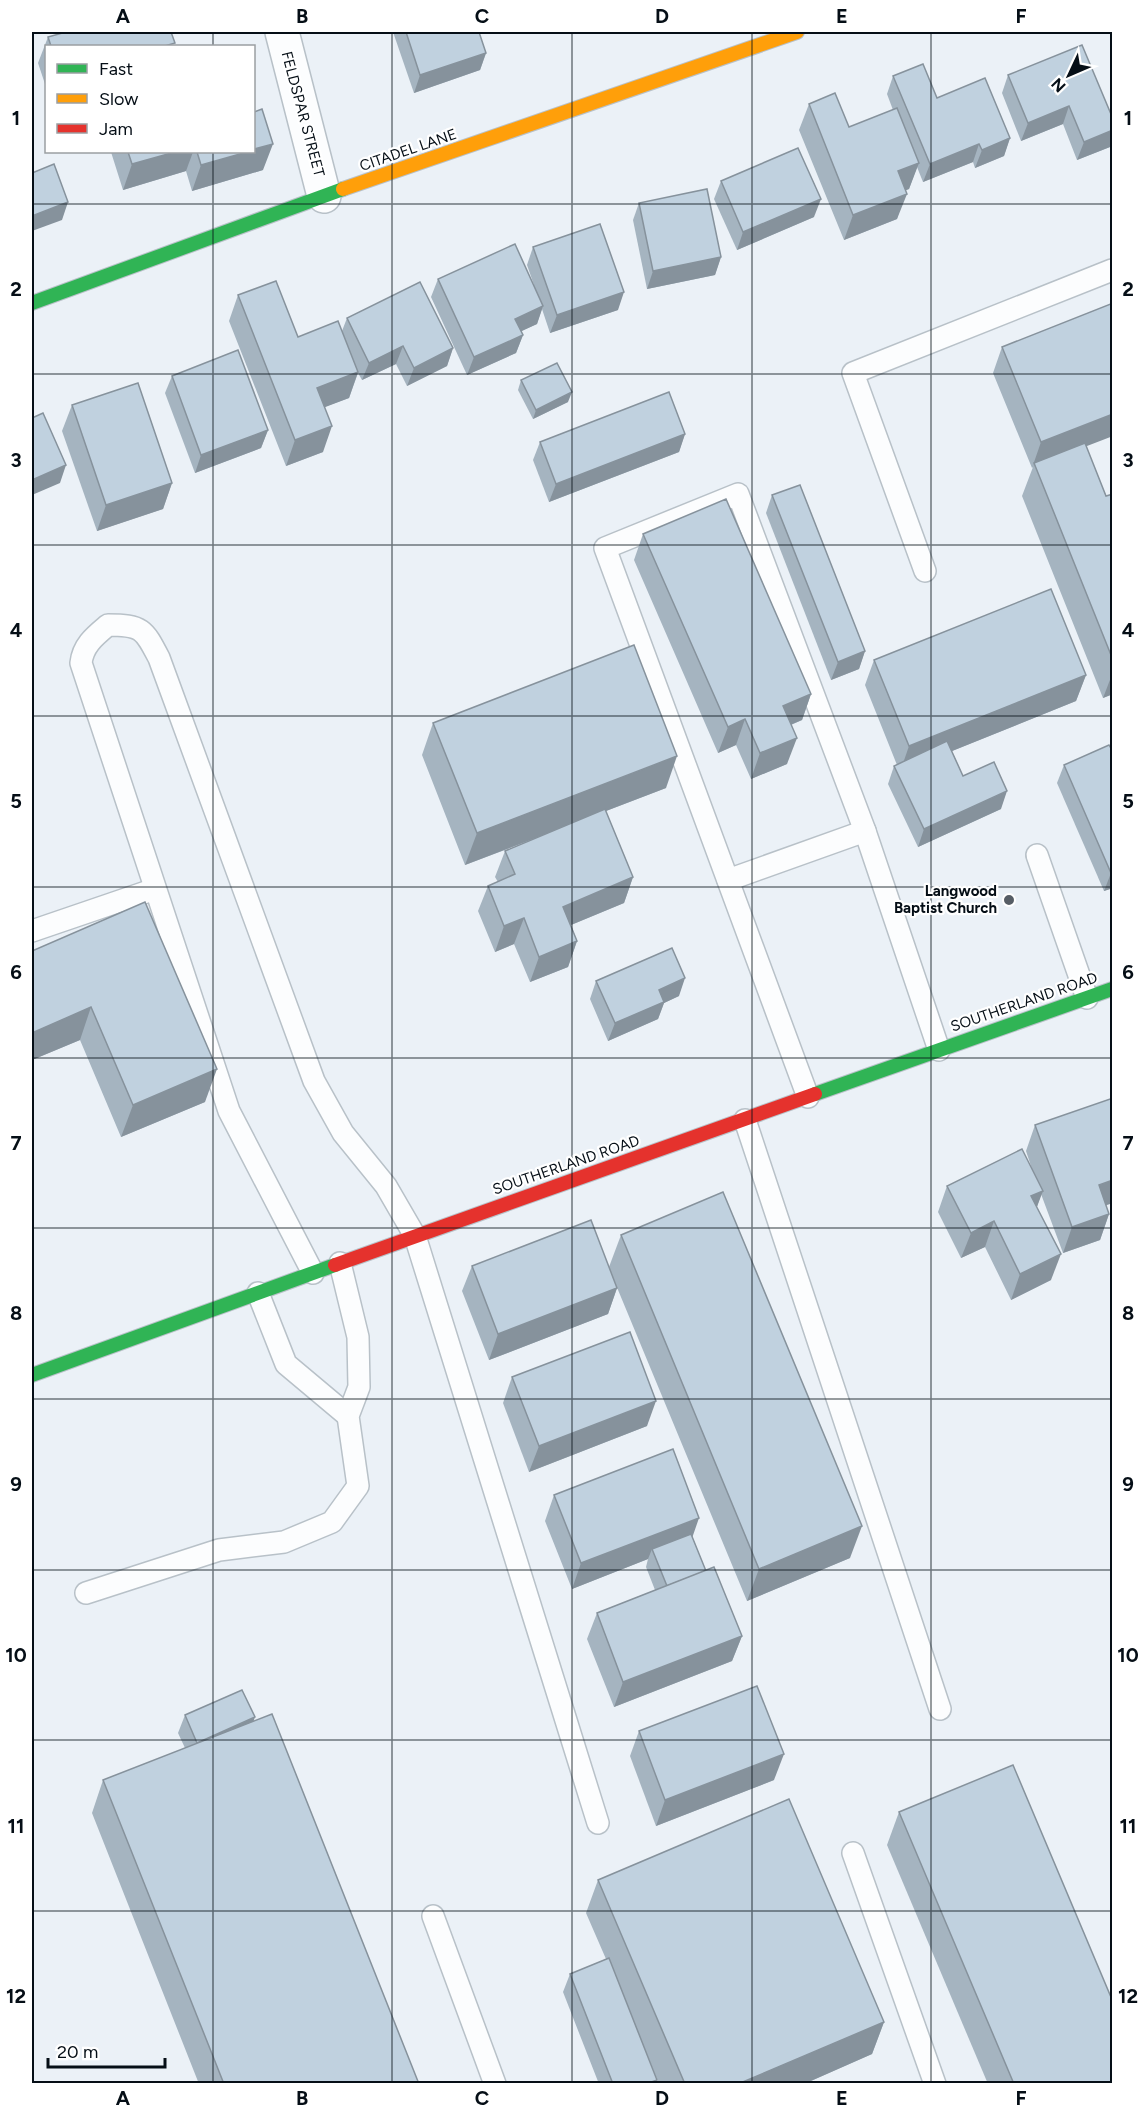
<svg xmlns="http://www.w3.org/2000/svg" width="1144" height="2115" font-family="Figtree,sans-serif">
  <style>
    .lines { fill: none; stroke-linecap: round; stroke-linejoin: round }
    .lane-casing { stroke: #b8c1c8; stroke-width: 24 }
    .street-casing { stroke: #b8c1c8; stroke-width: 36 }
    .fast-casing { stroke: #b8c1c8; stroke-width: 16 }
    .slow-casing { stroke: #b8c1c8; stroke-width: 16 }
    .jam-casing { stroke: #b8c1c8; stroke-width: 16 }
    .lane { stroke: #fcfdfe; stroke-width: 21 }
    .street { stroke: #fcfdfe; stroke-width: 33 }
    .fast { stroke: #30b455; stroke-width: 14 }
    .slow { stroke: #ff9f0a; stroke-width: 14 }
    .jam { stroke: #e5322d; stroke-width: 14 }
    .wall { fill: #a5b4c0 }
    .shaded-wall { fill: #86929c }
    .building { fill: #c0d1df; stroke: #86929c; stroke-width: 1.5 }
    .grid { fill: none; stroke: #050e16; stroke-width: 1.5; stroke-opacity: 0.55 }
    .poi-dot { fill: #565d65; stroke: #fff; stroke-width: 2 }
    .labels { text-anchor: middle; dominant-baseline: central; stroke-width: 4.5; stroke-linejoin: round; paint-order: stroke }
    .street-label { font-size: 15px; fill: #050e16; stroke: #fff }
    .poi-label { font-size: 15px; font-weight: bold; fill: #050e16; stroke: #fff; text-anchor: end }
    .neatline { fill: none; stroke: #050e16; stroke-width: 2 }
    .grid-label { font-size: 20px; text-anchor: middle; font-weight: bold; fill: #050e16 }
  </style>
  <rect width="100%" height="100%" fill="#ebf1f7"/>
  <g class="lines">
    <g class="lane-casing">
      <g id="lane">
        <polyline points="925,571 853,373 1112,270"/>
        <polyline points="1037,855 1087,998"/>
        <polyline points="728,880 865,831"/>
        <polyline points="32,931 155,889"/>
        <polyline points="808,1097 605,548 738,494 865,831 939,1050"/>
        <polyline points="745,1120 940,1709"/>
        <path d="M313,1273L229,1111L81,663C83,645 95,636 108,625C142,625 144,629 159,658L314,1081L343,1133L386,1186L415,1236L598,1823"/>
        <polyline points="258,1293 286,1364 348,1416"/>
        <polyline points="86,1593 219,1550 284,1542 332,1522 358,1486 348,1416 359,1387 358,1337 340,1263"/>
        <polyline points="853,1853 935,2084"/>
        <polyline points="433,1916 495,2084"/>
      </g>
    </g>
    <g class="street-casing">
      <polyline id="street" points="282,32 324,196"/>
    </g>
    <g class="fast-casing">
      <g id="fast">
        <polyline points="32,303 343,189"/>
        <polyline points="815,1094 1112,989"/>
        <polyline points="32,1375 335,1265"/>
      </g>
    </g>
    <g class="slow-casing">
      <polyline id="slow" points="343,189 797,32"/>
    </g>
    <g class="jam-casing">
      <polyline id="jam" points="335,1265 815,1094"/>
    </g>
    <use href="#lane" class="lane"/>
    <use href="#street" class="street"/>
    <use href="#fast" class="fast"/>
    <use href="#slow" class="slow"/>
    <use href="#jam" class="jam"/>
  </g>
  <g class="wall">
    <polygon points="393,32 479,32 486,53 480,70 414,93"/>
    <polygon points="48,37 165,46 46,46 46,87 38,63"/>
    <polygon points="1008,75 1113,119 1113,139 1110,147 1077,160 1063,124 1021,141 1002,93"/>
    <polygon points="893,76 937,98 1010,138 1004,156 975,168 973,162 923,182 917,167 909,189 905,190 897,219 844,240 799,130 809,104 849,127 893,110 887,94"/>
    <polygon points="111,152 254,152 263,170 192,191 186,171 123,190"/>
    <polygon points="721,181 814,217 737,250 714,199"/>
    <polygon points="639,203 721,257 715,275 647,289 633,220"/>
    <polygon points="533,247 618,310 550,333 542,309 537,324 521,331 523,335 516,353 467,375 431,297 438,279 534,285 527,265"/>
    <polygon points="238,295 298,337 342,331 347,318 453,348 447,366 407,386 396,364 362,380 358,373 349,398 324,407 323,452 286,466 229,321"/>
    <polygon points="1002,347 1086,446 1106,496 1113,494 1113,694 1103,698 1022,496 1033,467 1032,468 993,373"/>
    <polygon points="172,376 268,430 261,448 195,473 165,393"/>
    <polygon points="521,380 568,402 533,419 518,390"/>
    <polygon points="72,405 172,483 163,509 97,531 62,431"/>
    <polygon points="685,434 679,452 549,502 533,460 540,442"/>
    <polygon points="772,495 865,651 859,669 831,680 766,513"/>
    <polygon points="643,534 811,694 802,720 791,725 787,764 751,779 736,745 718,753 634,560"/>
    <polygon points="874,660 1086,675 1076,701 952,751 963,776 1001,809 918,847 888,784 894,766 897,765 865,685"/>
    <polygon points="433,723 666,788 606,811 633,877 624,903 571,925 577,941 568,967 530,982 514,944 495,952 478,911 488,886 498,882 495,877 505,851 536,838 465,865 422,755"/>
    <polygon points="1113,752 1113,888 1104,891 1057,783 1064,765"/>
    <polygon points="32,951 205,1102 121,1137 80,1040 32,1060"/>
    <polygon points="596,981 679,996 664,1003 658,1019 608,1041 590,999"/>
    <polygon points="1035,1125 1106,1205 1109,1214 1100,1240 1063,1253 1041,1194 1037,1207 1051,1280 1011,1300 985,1247 961,1258 938,1212 947,1186 1033,1172 1026,1151"/>
    <polygon points="621,1235 850,1558 747,1601 611,1273 617,1288 608,1314 489,1360 462,1291 472,1266 609,1267"/>
    <polygon points="512,1377 647,1426 529,1472 503,1403"/>
    <polygon points="554,1495 692,1536 706,1571 742,1636 732,1661 614,1707 587,1639 597,1613 655,1590 646,1567 648,1559 572,1589 545,1521"/>
    <polygon points="185,1715 254,1721 419,2084 199,2084 92,1813 103,1780 185,1748 178,1733"/>
    <polygon points="639,1731 774,1780 656,1826 630,1756"/>
    <polygon points="899,1812 1113,2084 988,2084 887,1845"/>
    <polygon points="598,1880 884,2022 872,2054 804,2084 659,2084 647,2054 655,2084 599,2084 563,1992 570,1974 606,1959 586,1913"/>
  </g>
  <g class="shaded-wall">
    <polygon points="486,53 480,70 414,93 420,75"/>
    <polygon points="1069,106 1063,124 1021,141 1028,123"/>
    <polygon points="1113,130 1113,139 1110,147 1077,160 1084,142"/>
    <polygon points="1010,138 1004,156 975,168 982,150"/>
    <polygon points="273,144 263,170 192,191 201,165 247,152 254,152 254,149"/>
    <polygon points="979,144 973,162 923,182 930,164"/>
    <polygon points="175,152 193,152 186,171 123,190 132,164"/>
    <polygon points="919,163 909,189 889,197 898,171"/>
    <polygon points="907,194 897,219 844,240 853,215"/>
    <polygon points="821,199 814,217 737,250 743,232"/>
    <polygon points="68,202 62,220 32,231 32,216"/>
    <polygon points="721,257 715,275 647,289 653,271"/>
    <polygon points="624,292 618,310 550,333 557,315"/>
    <polygon points="543,306 537,324 509,337 515,319"/>
    <polygon points="523,335 516,353 467,375 474,357"/>
    <polygon points="403,346 396,364 362,380 369,363"/>
    <polygon points="453,348 447,366 407,386 414,368"/>
    <polygon points="358,372 349,398 307,414 317,388"/>
    <polygon points="572,392 568,402 533,419 536,410"/>
    <polygon points="1113,414 1113,436 1035,466 1034,463 1032,468 1041,442"/>
    <polygon points="332,426 323,452 286,466 295,440"/>
    <polygon points="268,430 261,448 195,473 201,455"/>
    <polygon points="685,434 679,452 549,502 556,484"/>
    <polygon points="66,465 60,483 32,495 32,480"/>
    <polygon points="172,483 163,509 97,531 106,505"/>
    <polygon points="865,651 859,669 831,680 838,662"/>
    <polygon points="1113,672 1113,694 1103,698"/>
    <polygon points="1086,675 1076,701 900,772 909,746"/>
    <polygon points="811,694 802,720 773,732 783,706"/>
    <polygon points="745,719 736,745 718,753 728,727"/>
    <polygon points="797,738 787,764 751,779 760,753"/>
    <polygon points="677,756 666,788 465,865 477,833"/>
    <polygon points="1007,791 1001,809 918,847 924,829"/>
    <polygon points="1111,873 1113,873 1113,888 1104,891"/>
    <polygon points="633,877 624,903 554,932 563,907"/>
    <polygon points="524,918 514,944 495,952 504,926"/>
    <polygon points="577,941 568,967 530,982 539,957"/>
    <polygon points="685,978 679,996 664,1003 658,1019 608,1041 615,1023 659,990"/>
    <polygon points="91,1007 80,1040 32,1060 32,1033"/>
    <polygon points="217,1069 205,1102 121,1137 133,1105"/>
    <polygon points="1113,1180 1113,1203 1089,1211 1099,1185"/>
    <polygon points="1043,1191 1033,1217 1031,1196"/>
    <polygon points="1109,1214 1100,1240 1063,1253 1072,1227"/>
    <polygon points="994,1221 985,1247 961,1258 971,1233"/>
    <polygon points="1061,1254 1051,1280 1011,1300 1020,1274"/>
    <polygon points="617,1288 608,1314 489,1360 498,1334"/>
    <polygon points="656,1401 647,1426 529,1472 539,1446"/>
    <polygon points="699,1518 690,1544 652,1549 648,1559 572,1589 581,1563"/>
    <polygon points="862,1526 850,1558 747,1601 759,1569"/>
    <polygon points="742,1636 732,1661 614,1707 623,1682"/>
    <polygon points="255,1717 249,1735 197,1743"/>
    <polygon points="784,1754 774,1780 656,1826 665,1800"/>
    <polygon points="884,2022 872,2054 804,2084 738,2084"/>
    <polygon points="657,2080 655,2084 646,2084"/>
  </g>
  <g class="building">
    <polygon points="66,32 171,32 175,43 165,46 51,46 48,37"/>
    <polygon points="406,32 479,32 486,53 420,75"/>
    <polygon points="1082,45 1113,119 1113,130 1084,142 1069,106 1028,123 1008,75"/>
    <polygon points="923,64 937,98 985,78 1010,138 982,150 979,144 930,164 893,76"/>
    <polygon points="835,93 849,127 897,108 919,163 898,171 907,194 853,215 809,104"/>
    <polygon points="262,109 273,144 254,149 254,112"/>
    <polygon points="798,148 821,199 743,232 721,181"/>
    <polygon points="128,152 175,152 132,164"/>
    <polygon points="197,152 247,152 201,165"/>
    <polygon points="54,164 68,202 32,216 32,173"/>
    <polygon points="707,189 721,257 653,271 639,203"/>
    <polygon points="600,224 624,292 557,315 533,247"/>
    <polygon points="515,244 543,306 515,319 523,335 474,357 438,279"/>
    <polygon points="276,281 298,337 338,321 358,372 317,388 332,426 295,440 238,295"/>
    <polygon points="420,282 453,348 414,368 403,346 369,363 347,318"/>
    <polygon points="1113,303 1113,414 1041,442 1002,347"/>
    <polygon points="238,350 268,430 201,455 172,376"/>
    <polygon points="557,363 572,392 536,410 521,380"/>
    <polygon points="138,383 172,483 106,505 72,405"/>
    <polygon points="669,392 685,434 556,484 540,442"/>
    <polygon points="43,413 66,465 32,480 32,418"/>
    <polygon points="1085,443 1106,496 1113,494 1113,660 1034,463"/>
    <polygon points="800,485 865,651 838,662 772,495"/>
    <polygon points="726,499 811,694 783,706 797,738 760,753 745,719 728,727 643,534"/>
    <polygon points="1051,589 1086,675 909,746 874,660"/>
    <polygon points="634,645 677,756 477,833 433,723"/>
    <polygon points="947,741 963,776 994,762 1007,791 924,829 894,766"/>
    <polygon points="1109,745 1113,752 1113,873 1111,873 1064,765"/>
    <polygon points="605,809 633,877 563,907 577,941 539,957 524,918 504,926 488,886 515,874 505,851"/>
    <polygon points="145,902 217,1069 133,1105 91,1007 32,1033 32,951"/>
    <polygon points="672,948 685,978 659,990 664,1002 615,1023 596,981"/>
    <polygon points="1113,1098 1113,1180 1099,1185 1109,1214 1072,1227 1035,1125"/>
    <polygon points="1022,1149 1043,1191 1031,1196 1061,1254 1020,1274 994,1221 971,1233 947,1186"/>
    <polygon points="723,1192 862,1526 759,1569 621,1235"/>
    <polygon points="591,1220 617,1288 498,1334 472,1266"/>
    <polygon points="630,1332 656,1401 539,1446 512,1377"/>
    <polygon points="673,1449 699,1518 581,1563 554,1495"/>
    <polygon points="691,1534 706,1571 667,1586 652,1549"/>
    <polygon points="714,1567 742,1636 623,1682 597,1613"/>
    <polygon points="757,1686 784,1754 665,1800 639,1731"/>
    <polygon points="242,1690 255,1717 197,1743 185,1715"/>
    <polygon points="272,1714 419,2084 224,2084 103,1780"/>
    <polygon points="1013,1765 1113,2002 1113,2084 1014,2084 899,1812"/>
    <polygon points="789,1799 884,2022 738,2084 685,2084 598,1880"/>
    <polygon points="609,1958 657,2080 646,2084 613,2084 570,1974"/>
  </g>
  <path class="grid" d="M213,32V46M392,32V2084M572,32V2084M752,32V2084M931,32V2084M213,152V2084M32,204H1112M32,374H1112M32,545H1112M32,716H1112M32,887H1112M32,1058H1112M32,1228H1112M32,1399H1112M32,1570H1112M32,1740H1112M32,1911H1112"/>
  <circle class="poi-dot" cx="1009" cy="900" r="6"/>
  <g class="labels">
    <g class="street-label">
      <text transform="translate(303 114) rotate(75)">FELDSPAR STREET</text>
      <text transform="translate(408 150) rotate(-19)">CITADEL LANE</text>
      <text transform="translate(1024 1002) rotate(-19)">SOUTHERLAND ROAD</text>
      <text transform="translate(566 1165) rotate(-19)">SOUTHERLAND ROAD</text>
    </g>
    <g class="poi-label">
      <text x="997" y="891">Langwood<tspan x="997" dy="17">Baptist Church</tspan></text>
    </g>
  </g>
  <rect width="1144" height="2115" fill="none" stroke="#ffffff" stroke-width="66"/>
  <rect x="45" y="45" width="210" height="108" fill="#ffffff" stroke="#9b9fa2" stroke-width="1.5"/>
  <rect x="57" y="64" width="30" height="9" fill="#30b455" stroke="#9b9fa2" stroke-width="1.5"/>
  <text x="99" y="75" font-size="18" fill="#050e16">Fast</text>
  <rect x="57" y="94" width="30" height="9" fill="#ff9f0a" stroke="#9b9fa2" stroke-width="1.5"/>
  <text x="99" y="105" font-size="18" fill="#050e16">Slow</text>
  <rect x="57" y="124" width="30" height="9" fill="#e5322d" stroke="#9b9fa2" stroke-width="1.5"/>
  <text x="99" y="135" font-size="18" fill="#050e16">Jam</text>
  <g transform="translate(1069 75) rotate(226)" stroke="#ffffff" stroke-width="4.5" paint-order="stroke">
  <path d="M0-4.5L10 22L0 15L-10 22Z" fill="#050e16"/>
  <text y="-9" font-size="16" font-weight="bold" text-anchor="middle" fill="#050e16">N</text>
  </g>
  <path d="M48 2058v9h117v-9" fill="none" stroke="#050e16" stroke-width="3"/>
  <text x="57" y="2058" font-size="18" fill="#050e16" stroke="#ffffff" stroke-width="4.5" paint-order="stroke">20 m</text>
  <rect x="33" y="33" width="1078" height="2049" class="neatline"/>
  <g class="grid-label">
    <text x="123" y="23">A</text>
    <text x="302" y="23">B</text>
    <text x="482" y="23">C</text>
    <text x="662" y="23">D</text>
    <text x="842" y="23">E</text>
    <text x="1021" y="23">F</text>
    <text x="16" y="125">1</text>
    <text x="1128" y="125">1</text>
    <text x="16" y="296">2</text>
    <text x="1128" y="296">2</text>
    <text x="16" y="467">3</text>
    <text x="1128" y="467">3</text>
    <text x="16" y="637">4</text>
    <text x="1128" y="637">4</text>
    <text x="16" y="808">5</text>
    <text x="1128" y="808">5</text>
    <text x="16" y="979">6</text>
    <text x="1128" y="979">6</text>
    <text x="16" y="1150">7</text>
    <text x="1128" y="1150">7</text>
    <text x="16" y="1320">8</text>
    <text x="1128" y="1320">8</text>
    <text x="16" y="1491">9</text>
    <text x="1128" y="1491">9</text>
    <text x="16" y="1662">10</text>
    <text x="1128" y="1662">10</text>
    <text x="16" y="1833">11</text>
    <text x="1128" y="1833">11</text>
    <text x="16" y="2003">12</text>
    <text x="1128" y="2003">12</text>
    <text x="123" y="2105">A</text>
    <text x="302" y="2105">B</text>
    <text x="482" y="2105">C</text>
    <text x="662" y="2105">D</text>
    <text x="842" y="2105">E</text>
    <text x="1021" y="2105">F</text>
  </g>
</svg>
